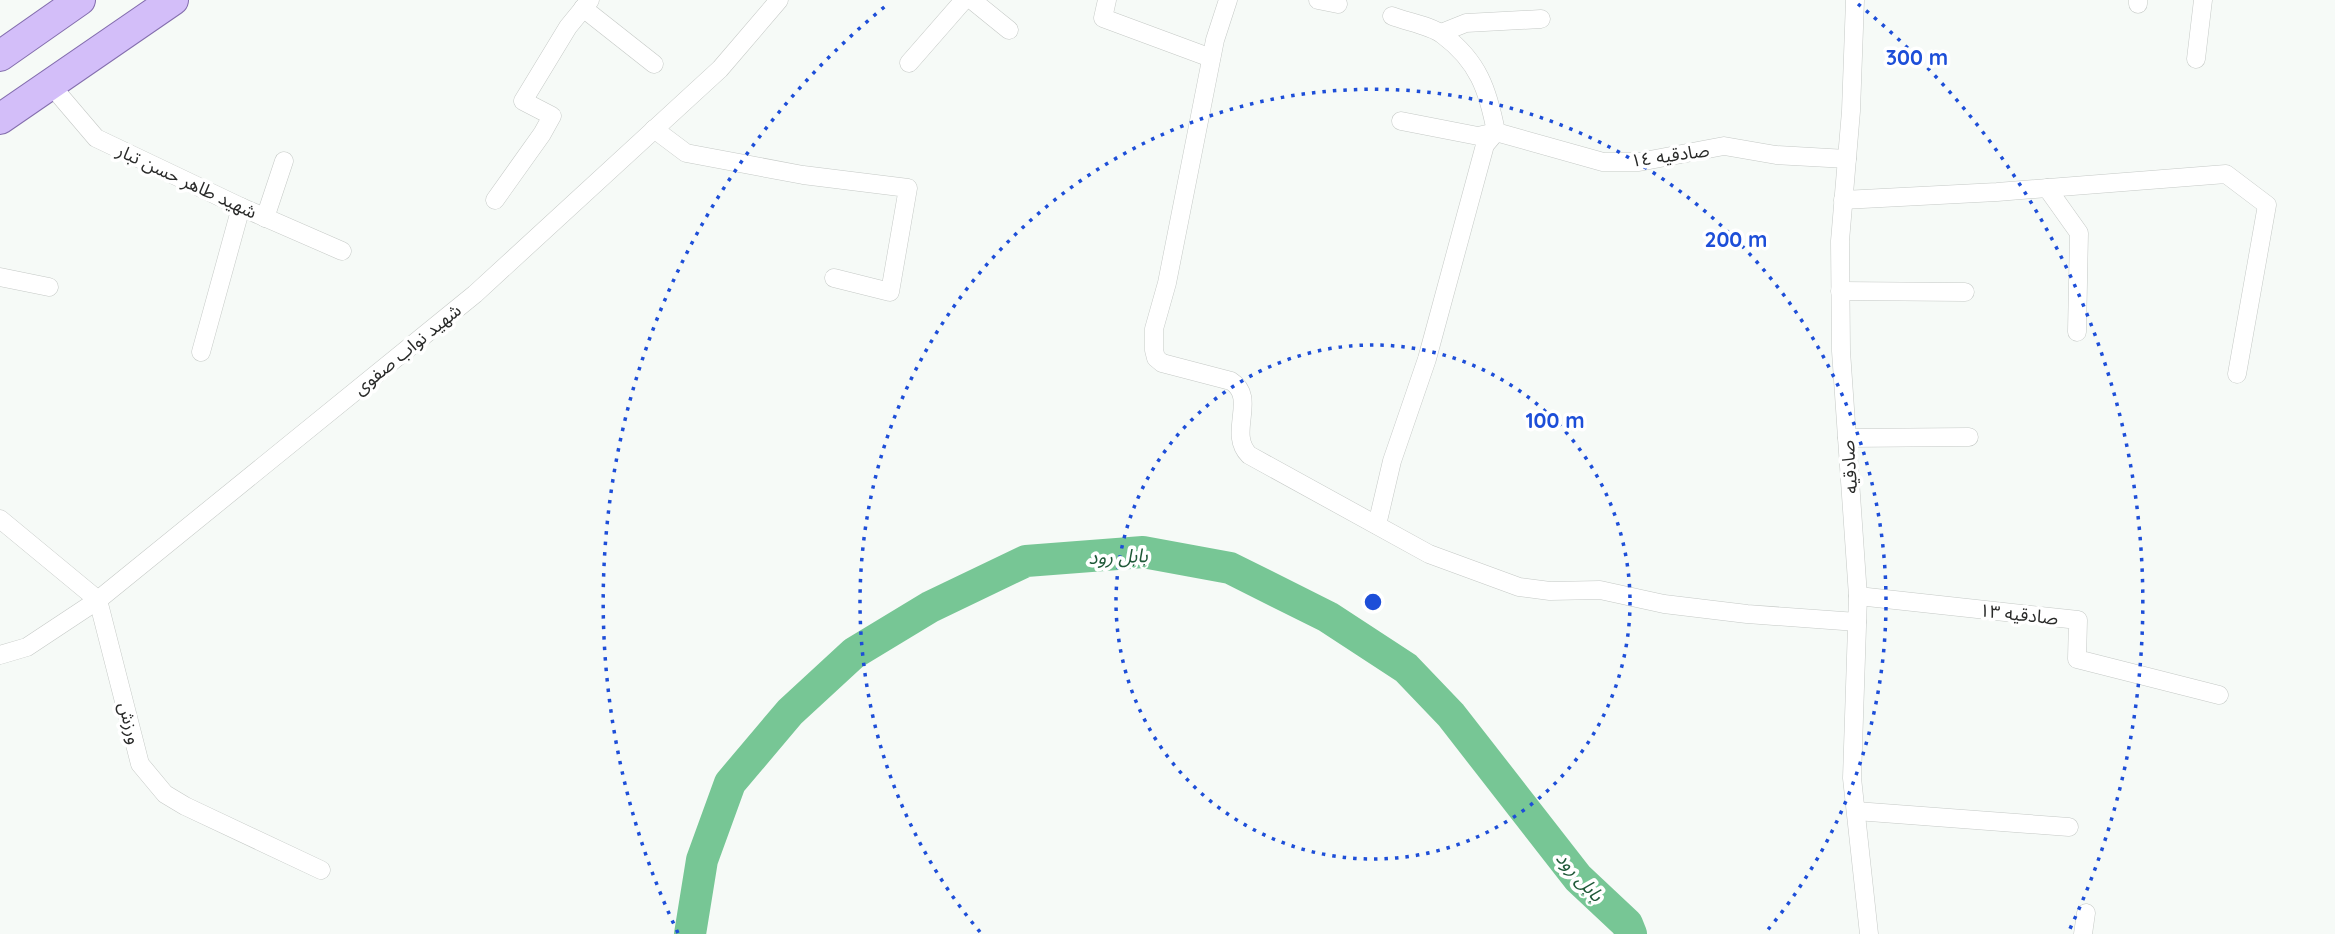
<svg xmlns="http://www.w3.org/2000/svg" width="2335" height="934" font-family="Quicksand,'Noto Sans Arabic',sans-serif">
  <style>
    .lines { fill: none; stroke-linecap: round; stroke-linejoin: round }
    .river { stroke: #77c695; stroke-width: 32 }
    .minor-casing { stroke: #c5c9c6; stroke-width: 19 }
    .primary-casing { stroke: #846eae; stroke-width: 32 }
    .minor { stroke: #fff; stroke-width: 18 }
    .primary { stroke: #d3bef9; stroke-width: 30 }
    .ring { fill: none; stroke: #1d4ed8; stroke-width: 3.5; stroke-dasharray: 3.5 7 }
    .labels { text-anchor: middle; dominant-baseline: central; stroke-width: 7; stroke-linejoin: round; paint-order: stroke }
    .street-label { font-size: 18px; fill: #292a29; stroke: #fff }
    .water-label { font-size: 19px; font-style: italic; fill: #1f5938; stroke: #fff }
    .centre { fill: #1d4ed8; stroke: #fff; stroke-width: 3.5 }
    .ring-label { font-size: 21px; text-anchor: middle; font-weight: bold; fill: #1d4ed8; stroke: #fff; stroke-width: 7; stroke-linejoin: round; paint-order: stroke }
  </style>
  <rect width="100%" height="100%" fill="#f6faf7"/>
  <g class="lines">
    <polyline class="river" points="690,934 702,860 730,783 790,712 854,653 930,607 1026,561 1143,552 1230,568 1328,617 1406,668 1451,715 1578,878 1627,924 1631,934"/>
    <g class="minor-casing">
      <g id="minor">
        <polyline points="972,0 1009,30"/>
        <polyline points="1107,0 1103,18 1211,58"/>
        <path d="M1228,0L1215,40L1167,283L1154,329V350L1156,358L1162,363L1231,381C1258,398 1227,433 1249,455L1429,554L1519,587L1550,591L1600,590L1664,604L1747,614L1857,622"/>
        <polyline points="1318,0 1338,4"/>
        <polyline points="1855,0 1851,111 1840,241 1841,351 1858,596 1852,778 1869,934"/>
        <polyline points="2138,4 2138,0"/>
        <polyline points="583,8 654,64"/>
        <path d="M1392,16C1407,22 1430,25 1443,35C1478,61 1488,90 1496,132L1603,162H1639L1724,146L1776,155L1847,159"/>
        <polyline points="1441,33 1466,23 1541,19"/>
        <polyline points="2196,59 2203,0"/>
        <polyline points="909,63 964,0"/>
        <polyline points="50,84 96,138 241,207 342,251"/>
        <polyline points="654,129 686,153 803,175 908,188 890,292 834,278"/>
        <polyline points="2047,188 2079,233 2077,332"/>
        <polyline points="495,200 542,134 552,116 523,101 568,27 590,0"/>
        <polyline points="1843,200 1997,192 2226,174 2267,205 2237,374"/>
        <polyline points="265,218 284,161"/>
        <polyline points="0,277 49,287"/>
        <polyline points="1840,291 1965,292"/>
        <polyline points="201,352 241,207"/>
        <polyline points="1847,438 1969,437"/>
        <polyline points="0,519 98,600 140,764 165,794 185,806 321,870"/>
        <polyline points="1377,525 1392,461 1427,359 1485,145 1496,132 1478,136 1401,121"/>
        <polyline points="1858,596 2078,620 2077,659 2219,695"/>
        <polyline points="0,655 27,647 98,600 475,294 720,69 779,0"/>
        <polyline points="1856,811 2069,827"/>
        <polyline points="2083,934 2086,913"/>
      </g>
    </g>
    <g class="primary-casing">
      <g id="primary">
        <polyline points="0,56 80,0"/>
        <polyline points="0,119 173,0"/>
      </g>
    </g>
    <use href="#minor" class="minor"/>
    <use href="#primary" class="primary"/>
  </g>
  <g class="ring">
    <circle cx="1373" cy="602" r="257"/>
    <path d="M980 932A513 513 0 1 1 1766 932"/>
    <path d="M678 933A770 770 0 0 1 888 4M1858 4A770 770 0 0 1 2068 933"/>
  </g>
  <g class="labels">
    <g class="street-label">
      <text transform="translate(1670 155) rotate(-8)">صادقيه ١٤</text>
      <text transform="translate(187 181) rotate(25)">شهید طاهر حسن تبار</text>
      <text transform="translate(407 349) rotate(-39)">شهید نواب صفوی</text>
      <text transform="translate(1849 467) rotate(-94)">صادقیه</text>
      <text transform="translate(2019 614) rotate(6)">صادقیه ۱۳</text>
      <text transform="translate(130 723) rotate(76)">ورزش</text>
    </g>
    <g class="water-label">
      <text transform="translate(1118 556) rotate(-2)">بابل رود</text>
      <text transform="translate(1580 876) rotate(48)">بابل رود</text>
    </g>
  </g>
  <circle cx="1373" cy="602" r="10" class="centre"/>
  <g class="ring-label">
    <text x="1917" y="65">300 m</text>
    <text x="1736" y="247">200 m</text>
    <text x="1555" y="428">100 m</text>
  </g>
</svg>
